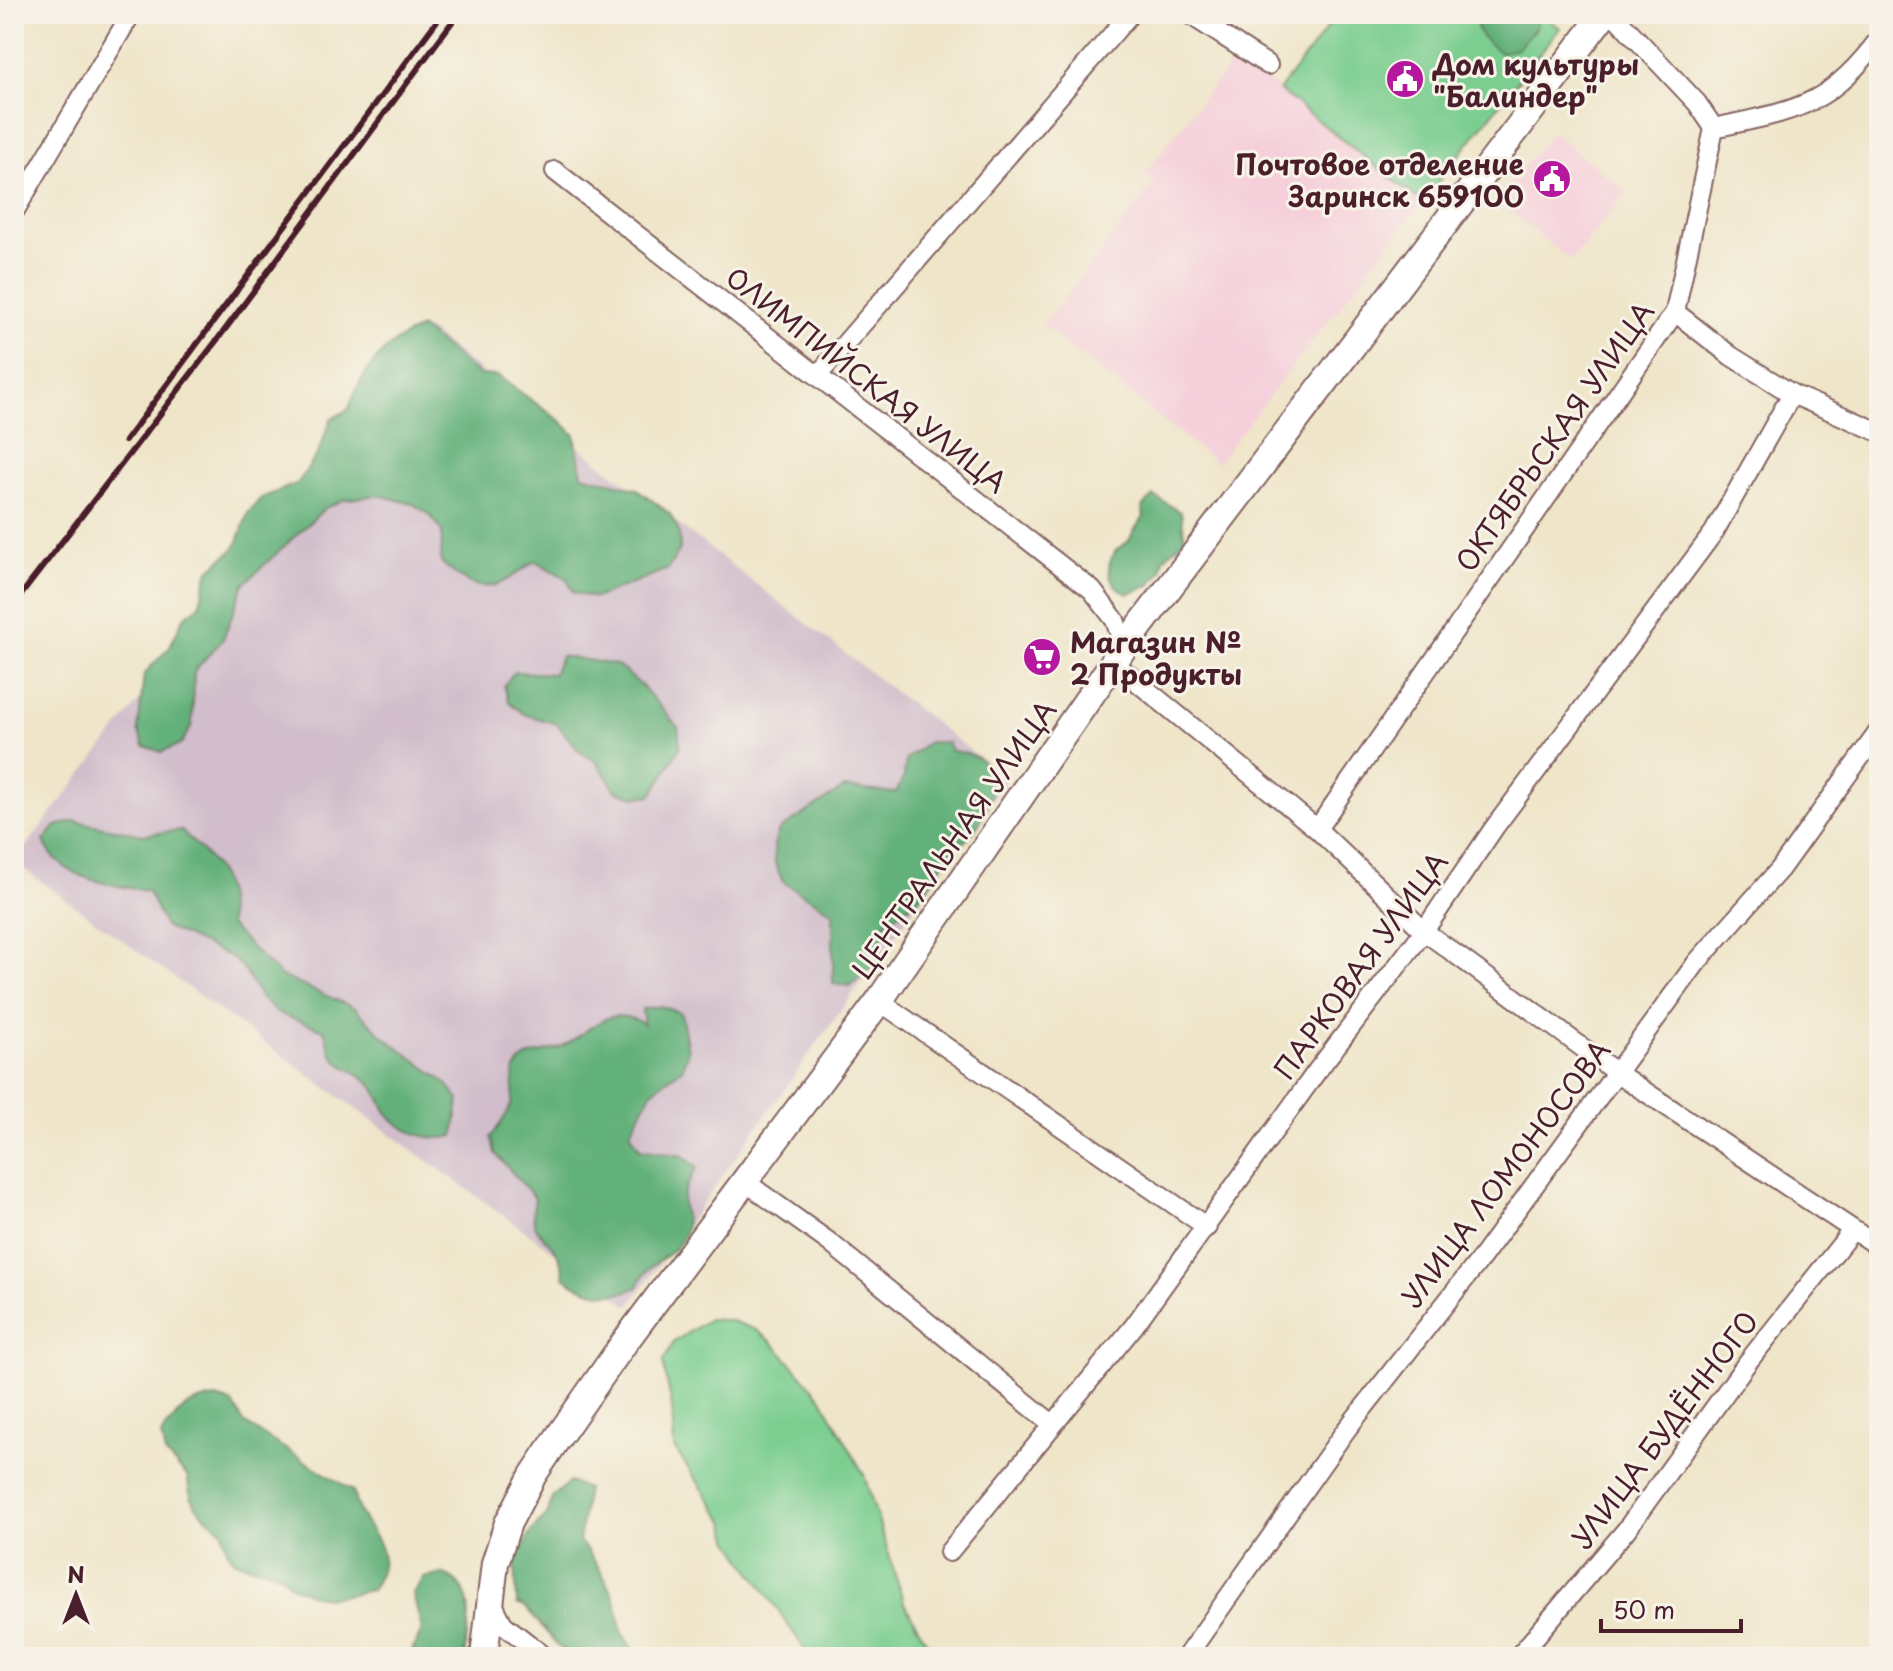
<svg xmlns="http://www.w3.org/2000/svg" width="1893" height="1671" font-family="'Playpen Sans',sans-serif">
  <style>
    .built { fill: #f5cfda }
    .industrial { fill: #d1bdcb }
    .green { fill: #7bce90; stroke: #62765e; stroke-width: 2 }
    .forest { fill: #64b17a; stroke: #576852; stroke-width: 2 }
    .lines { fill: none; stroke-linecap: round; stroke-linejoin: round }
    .street-casing { stroke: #846462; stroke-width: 22 }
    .secondary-casing { stroke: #846462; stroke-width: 30 }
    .street { stroke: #fff; stroke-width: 18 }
    .secondary { stroke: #fff; stroke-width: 26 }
    .rail { stroke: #4a1f2b; stroke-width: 6 }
    .labels { text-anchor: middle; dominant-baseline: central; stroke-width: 6; stroke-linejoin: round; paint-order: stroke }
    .poi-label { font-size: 28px; font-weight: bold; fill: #4a1f2b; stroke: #f7f3e8; text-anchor: start }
    .street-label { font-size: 28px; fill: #4a1f2b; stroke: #f7f3e8 }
  </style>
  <rect width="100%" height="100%" fill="#f7f3e8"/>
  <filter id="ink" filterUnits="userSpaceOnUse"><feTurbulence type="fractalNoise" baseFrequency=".0125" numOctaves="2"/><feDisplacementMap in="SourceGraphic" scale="16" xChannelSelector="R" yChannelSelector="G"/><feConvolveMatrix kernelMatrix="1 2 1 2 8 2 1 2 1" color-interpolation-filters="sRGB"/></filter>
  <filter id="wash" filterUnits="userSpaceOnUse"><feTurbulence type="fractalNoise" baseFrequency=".006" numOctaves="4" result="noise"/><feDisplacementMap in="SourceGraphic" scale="32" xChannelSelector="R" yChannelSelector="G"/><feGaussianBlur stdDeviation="1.8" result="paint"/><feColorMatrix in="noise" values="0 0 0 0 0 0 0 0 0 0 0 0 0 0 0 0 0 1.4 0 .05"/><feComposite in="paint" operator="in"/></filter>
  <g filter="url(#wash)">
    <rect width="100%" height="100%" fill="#efe5c9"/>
    <g class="built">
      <polygon points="1236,57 1422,202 1217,463 1043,326 1155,183 1144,174"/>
      <polygon points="1552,132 1627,192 1571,261 1496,201"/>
    </g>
    <polygon class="industrial" points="427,329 1007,779 629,1306 14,862"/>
    <g class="green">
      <polygon points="1338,14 1541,14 1560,28 1422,202 1279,90"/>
      <polygon points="709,1319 732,1321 756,1330 772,1342 821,1397 864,1475 904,1603 935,1657 810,1657 731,1541 725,1521 674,1448 672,1406 663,1362 674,1342"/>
    </g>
    <g class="forest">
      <path d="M1476,14H1537V26L1519,47L1501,53C1485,40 1475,35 1476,14Z"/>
      <path d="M421,328L480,375L498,376L562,422L575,435L582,475L637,489L670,514L679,532L680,549L668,569L595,598L574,593L566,578L535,561C496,589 482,600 441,562L442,530L429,514L413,504L378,495L343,500L325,508L244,584L223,639L194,671L192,725L181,744L162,752L144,746L138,730L144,674L169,648L184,617L199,606L209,570L236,547L248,513L261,498L298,483L318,453L331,419L348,410C362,371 382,344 421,328Z"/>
      <path d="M1154,496L1181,512L1185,539L1164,558L1161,572L1149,586L1128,594C1110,586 1103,570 1115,552C1119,546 1127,545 1130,539C1134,529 1138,525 1144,517L1142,507Z"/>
      <polygon points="561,656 617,665 642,686 678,727 680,747 652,795 635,797 616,791 596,761 580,752 557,724 524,714 509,702 504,686 514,672 553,674"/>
      <path d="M929,742H947L951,751C1003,754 999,796 975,830C967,842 954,850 945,861C935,873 928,890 916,901C907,909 895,915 886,922L878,963L849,986L833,983V912L783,882L775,863L774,845L779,830L844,788L896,793L904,777L906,759Z"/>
      <path d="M75,821L143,835L181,830C218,868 227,870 229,925L280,976L355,1008L383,1036L446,1083L459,1100L454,1136C431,1142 401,1133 387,1112C381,1104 378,1091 371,1084C344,1059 336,1076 324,1030L277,1013L261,998L242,967L229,956L165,927L148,891C112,885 59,880 44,841L56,826Z"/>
      <path d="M661,1006L681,1013L688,1051L682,1069L653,1090L630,1132L640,1149L683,1156L697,1167C693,1176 685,1187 683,1197C681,1209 689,1222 684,1235C675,1259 648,1258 638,1287C613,1299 586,1294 564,1277C559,1230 525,1246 535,1198L495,1153L491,1137C498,1127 507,1116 511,1105C516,1094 510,1078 516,1068C526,1051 545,1054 561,1047C592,1032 606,1002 644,1024L642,1009Z"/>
      <path d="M216,1398L233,1403L244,1423L353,1491C360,1535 403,1544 371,1590C344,1596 318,1603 293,1586C288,1583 284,1577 279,1574C249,1560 228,1575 223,1531C202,1514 188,1506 188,1477L165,1454L161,1435C178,1412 187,1400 216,1398Z"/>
      <path d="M570,1482L587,1489L579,1541C593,1557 604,1575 613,1595C625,1623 612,1629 641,1657H577L560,1648L526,1608L517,1604L515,1562L532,1530L547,1515L553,1496Z"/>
      <path d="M443,1574C479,1588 468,1625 464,1657H409L422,1630L413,1594L424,1578Z"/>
    </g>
  </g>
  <g filter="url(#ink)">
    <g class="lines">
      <g class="street-casing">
        <g id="street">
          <polyline points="1189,14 1268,65"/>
          <polyline points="1613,14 1697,103 1714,128"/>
          <polyline points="555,171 1092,590 1115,620 1124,647"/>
          <polyline points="14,212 131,14"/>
          <polyline points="1675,312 1731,356 1792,394 1879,432"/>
          <polyline points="818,375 1130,14"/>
          <polyline points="1114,663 1317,829 1424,931 1617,1073 1879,1247"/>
          <path d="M1317,829L1675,312L1714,128C1794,110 1827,109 1879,39"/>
          <polyline points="879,1001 1207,1227"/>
          <polyline points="744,1181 829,1242 1051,1423"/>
          <polyline points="949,1552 1134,1326 1317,1071 1424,931 1494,828 1714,532 1792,394"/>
          <polyline points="492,1602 503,1624 545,1657"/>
          <polyline points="1186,1657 1346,1430 1482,1257 1697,962 1780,869 1879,731"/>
          <polyline points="1518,1657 1626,1530 1747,1363 1851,1232"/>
        </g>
      </g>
      <g class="secondary-casing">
        <polyline id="secondary" points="484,1657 495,1563 508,1523 533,1475 559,1436 624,1343 879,1001 1124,647 1604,14"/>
      </g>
      <use href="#street" class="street"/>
      <use href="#secondary" class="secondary"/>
      <g class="rail">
        <polyline points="125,441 442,14"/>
        <polyline points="14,604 227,327 458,14"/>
      </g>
    </g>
  </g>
  <defs>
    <g id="civic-disc" transform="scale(2)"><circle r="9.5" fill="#b5179e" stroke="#f7f3e8"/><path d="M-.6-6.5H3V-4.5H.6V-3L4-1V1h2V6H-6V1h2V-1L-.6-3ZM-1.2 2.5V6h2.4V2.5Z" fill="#fff"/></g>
    <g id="supermarket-disc" transform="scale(2)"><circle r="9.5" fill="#b5179e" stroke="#f7f3e8"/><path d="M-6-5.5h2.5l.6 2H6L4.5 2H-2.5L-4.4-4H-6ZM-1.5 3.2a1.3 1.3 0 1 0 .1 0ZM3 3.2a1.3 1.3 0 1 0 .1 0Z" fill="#fff"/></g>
  </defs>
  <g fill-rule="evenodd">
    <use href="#civic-disc" x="1405" y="79"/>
    <use href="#civic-disc" x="1552" y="179"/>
    <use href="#supermarket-disc" x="1042" y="657"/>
  </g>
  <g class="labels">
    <g class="poi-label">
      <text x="1433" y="63">Дом культуры<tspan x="1433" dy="32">"Балиндер"</tspan></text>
      <text x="1524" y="163" text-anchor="end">Почтовое отделение<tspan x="1524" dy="32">Заринск 659100</tspan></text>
      <text x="1070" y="641">Магазин №<tspan x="1070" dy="32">2 Продукты</tspan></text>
    </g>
    <g class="street-label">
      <text transform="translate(867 379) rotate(38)">ОЛИМПИЙСКАЯ УЛИЦА</text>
      <text transform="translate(1554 436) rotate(-55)">ОКТЯБРЬСКАЯ УЛИЦА</text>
      <text transform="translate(953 839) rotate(-55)">ЦЕНТРАЛЬНАЯ УЛИЦА</text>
      <text transform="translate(1360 965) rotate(-54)">ПАРКОВАЯ УЛИЦА</text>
      <text transform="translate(1505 1173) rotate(-53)">УЛИЦА ЛОМОНОСОВА</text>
      <text transform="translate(1664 1429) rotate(-53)">УЛИЦА БУДЁННОГО</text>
    </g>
  </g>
  <rect width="1893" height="1671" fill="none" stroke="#f7f3e8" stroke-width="48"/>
  <g transform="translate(76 1595)" stroke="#f7f3e8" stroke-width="6" paint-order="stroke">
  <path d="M0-6L14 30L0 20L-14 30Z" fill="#4a1f2b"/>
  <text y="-12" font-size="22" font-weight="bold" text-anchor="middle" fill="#4a1f2b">N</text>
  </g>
  <path d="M1601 1619v12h140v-12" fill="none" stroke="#4a1f2b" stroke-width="4"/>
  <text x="1613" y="1619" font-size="24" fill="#4a1f2b" stroke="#f7f3e8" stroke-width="6" paint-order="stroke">50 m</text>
</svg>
